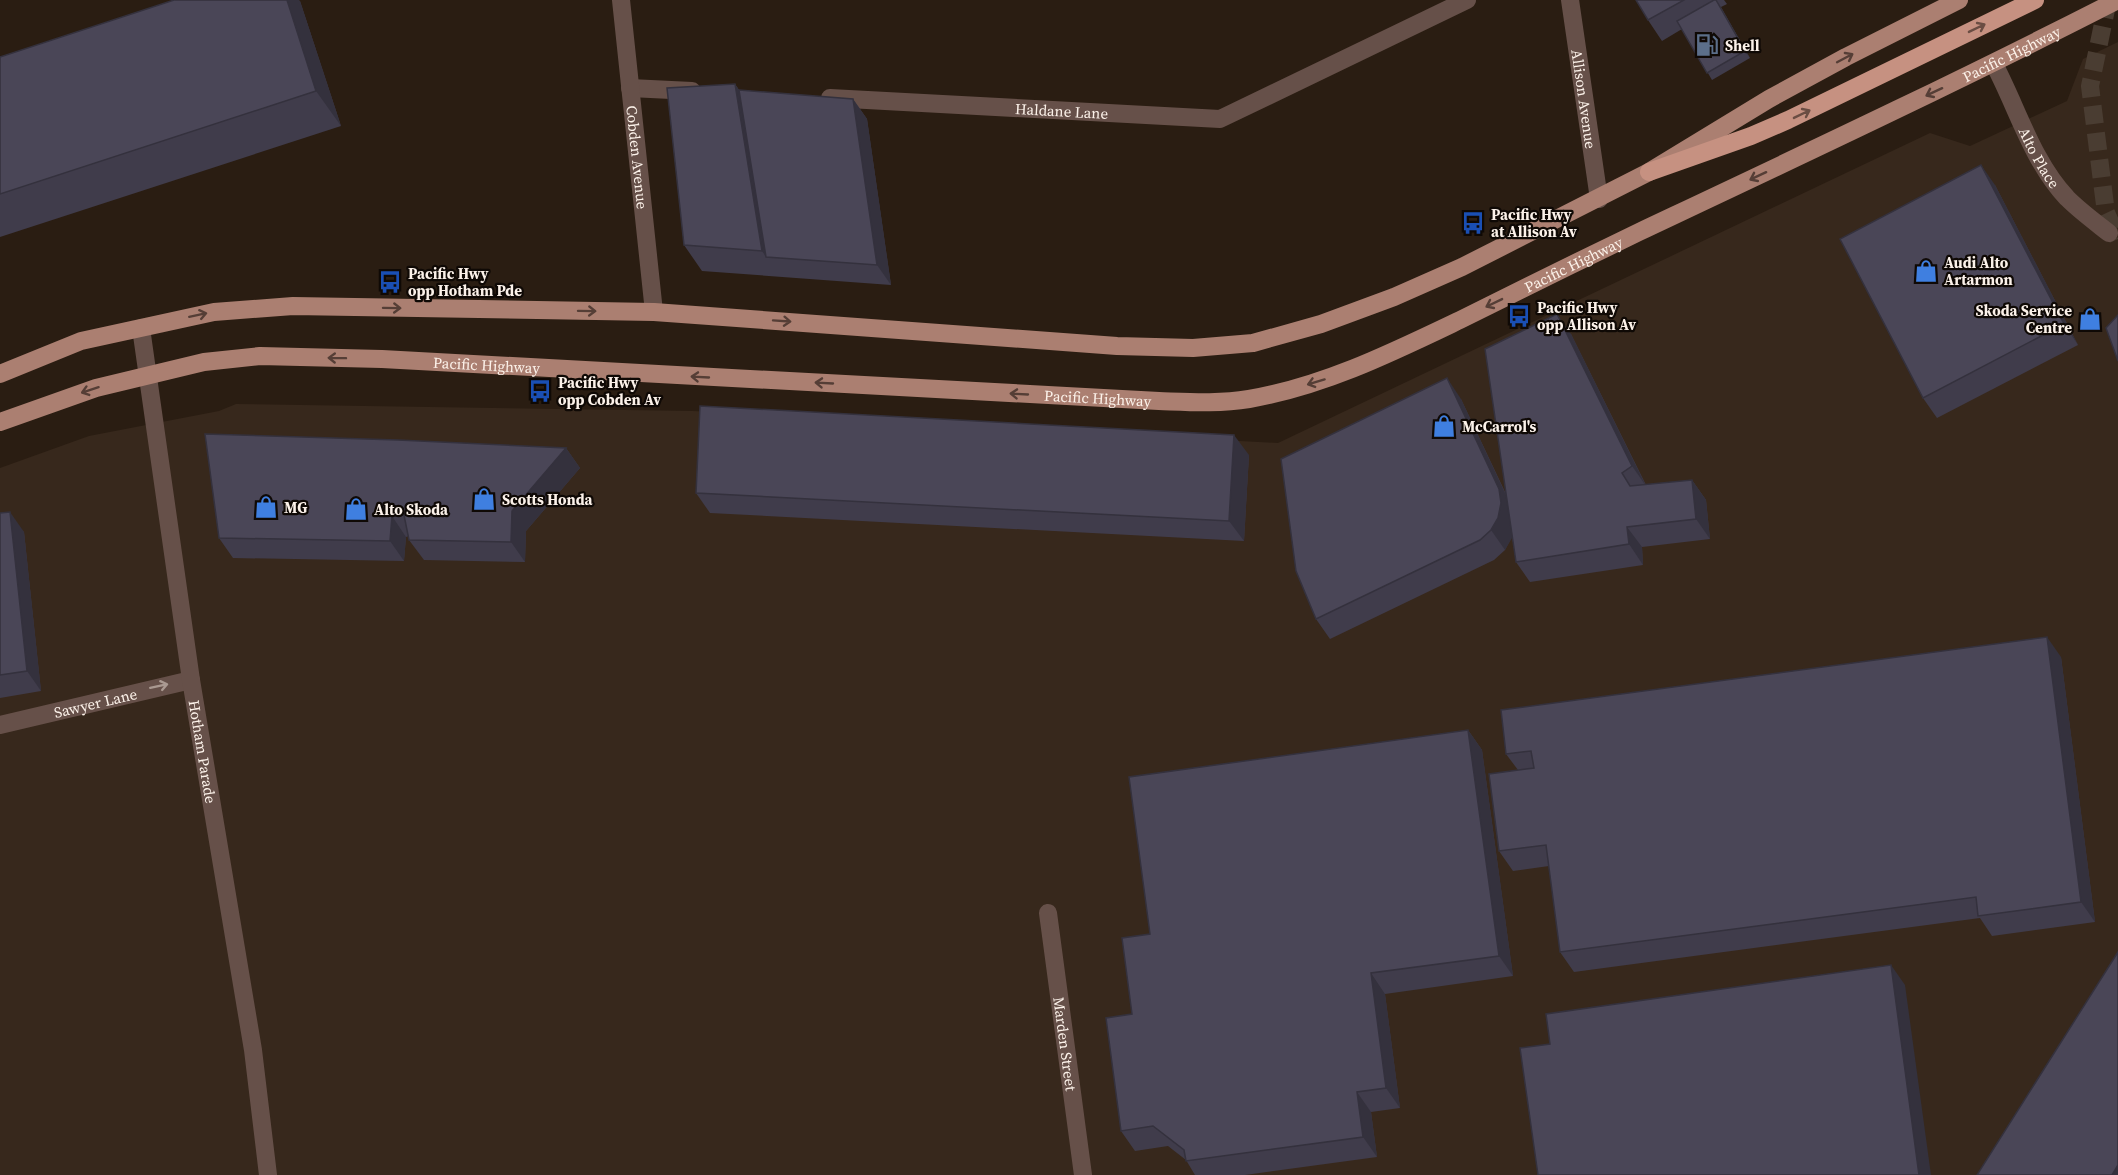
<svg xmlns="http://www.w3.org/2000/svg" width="2118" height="1175" font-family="'Source Serif 4',serif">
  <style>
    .industrial { fill: #37281c }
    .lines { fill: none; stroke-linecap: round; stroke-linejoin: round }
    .highway-tunnel { stroke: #4a3d32; stroke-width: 18; stroke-dasharray: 18 9; stroke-linecap: butt }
    .lane { stroke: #665049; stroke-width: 18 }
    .street { stroke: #665049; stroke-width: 18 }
    .primary { stroke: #ab7f71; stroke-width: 18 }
    .highway { stroke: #c69181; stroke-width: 18 }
    .wall { fill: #403c4b }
    .shaded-wall { fill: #34313d }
    .building { fill: #4a4657; stroke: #34313d; stroke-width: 1.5 }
    .oneway { stroke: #6a4d43 }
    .oneway2 { stroke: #553e36 }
    .oneway3 { stroke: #aa9991 }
    .labels { text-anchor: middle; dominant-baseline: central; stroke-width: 4.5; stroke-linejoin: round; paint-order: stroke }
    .poi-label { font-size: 15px; font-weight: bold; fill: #fcf2ea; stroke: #0f0905; text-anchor: start }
    .street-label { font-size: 15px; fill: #fcf2ea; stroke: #0f0905 }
  </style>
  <rect width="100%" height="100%" fill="#2a1d12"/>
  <polygon class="industrial" points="2118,42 2118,1175 0,1175 0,468 89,436 219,411 236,404 693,411 1278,443 1930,133 1970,146 2067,101 2083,59"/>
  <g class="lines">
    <polyline class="highway-tunnel" points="2108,0 2090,86 2106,213 2118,239"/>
    <g class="lane">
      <polyline points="630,88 692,91"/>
      <path id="s1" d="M830,98L1220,119L1467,0"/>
      <path id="s2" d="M0,725L191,680"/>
    </g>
    <g class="street">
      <path id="s3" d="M621,0L654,312"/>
      <path id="s4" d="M1570,0L1599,199"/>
      <path id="s5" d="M1994,64C2017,107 2032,161 2067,198C2080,211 2095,222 2109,233"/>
      <path id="s6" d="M141,328L191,680L253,1050L268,1175"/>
      <path id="s7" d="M1048,913L1083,1175"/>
    </g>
    <g class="primary">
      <polyline points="0,374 81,341 214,312 293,306 654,312 1117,346 1193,348 1253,343 1321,324 1394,297 1462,267 1649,172 1769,99 1846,57 1959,0"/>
      <path id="s8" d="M0,422L96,388L204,362L260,356L382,359L1159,401C1189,402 1219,404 1249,399C1324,386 1391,353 1460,320C1520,290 1579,261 1639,232C1800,156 1960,81 2118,0"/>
    </g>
    <polyline class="highway" points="1649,172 1751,136 1788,120 2035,0"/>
  </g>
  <g class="wall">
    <polygon points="1636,0 1724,0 1727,4 1721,7 1750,58 1712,80 1682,29 1662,41 1648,20"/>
    <polygon points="300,1 341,126 0,237 0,57"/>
    <polygon points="735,84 739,90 853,99 867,119 891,285 702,271 684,245"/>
    <polygon points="1995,185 2078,345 1937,418 1923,398"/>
    <polygon points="1571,334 1646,485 1692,480 1706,500 1710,539 1642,547 1643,565 1530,582 1516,562 1512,536 1505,550 1494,560 1330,639 1316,619 1461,399 1506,494"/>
    <polygon points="566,448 580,468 526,531 525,562 424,560 409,540 409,536 406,537 404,561 233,558 219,538"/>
    <polygon points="1249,455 1244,541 710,513 696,493"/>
    <polygon points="0,513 24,532 41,691 0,698"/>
    <polygon points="2061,657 2095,922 1992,936 1980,918 1574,972 1560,952 1549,866 1513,871 1499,851 1518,770 1506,754"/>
    <polygon points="1468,730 1482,750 1513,976 1385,994 1400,1108 1371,1112 1377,1157 1245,1175 1195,1175 1186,1160 1168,1146 1135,1151 1121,1131 1150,934"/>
  </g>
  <g class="shaded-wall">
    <polygon points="287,0 299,0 300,1 341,126 316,91"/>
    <polygon points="1716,0 1720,6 1750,58 1745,51"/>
    <polygon points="735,84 753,110 766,257 762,251"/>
    <polygon points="853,99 867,119 891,285 877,265"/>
    <polygon points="1981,165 1995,185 2078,345 2064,324"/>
    <polygon points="1557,314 1571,334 1646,486 1632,466"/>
    <polygon points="1447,378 1461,399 1513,510 1515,524 1512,538 1505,550 1491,530"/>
    <polygon points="1234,435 1249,455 1244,541 1229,521"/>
    <polygon points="566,448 580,468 526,531 525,562 511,542 512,511"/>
    <polygon points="1692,480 1706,500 1710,539 1696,519"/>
    <polygon points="10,512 24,532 41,691 27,671"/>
    <polygon points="392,516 406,537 404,561 390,541"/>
    <polygon points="1627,527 1642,547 1643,565 1629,544"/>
    <polygon points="2047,637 2061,657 2095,922 2081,902"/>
    <polygon points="1468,730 1482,750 1513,976 1499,956"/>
    <polygon points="1891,965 1905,985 1931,1175 1919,1175"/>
    <polygon points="1371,973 1385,994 1400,1108 1386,1088"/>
    <polygon points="1357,1092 1371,1112 1377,1157 1363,1137"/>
    <polygon points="2118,1165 2118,1175 2112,1175"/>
  </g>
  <g class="building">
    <polygon points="174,0 287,0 316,91 0,194 0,57"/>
    <polygon points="1636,0 1684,0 1648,20"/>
    <polygon points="1714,0 1716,0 1745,51 1707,73 1677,21"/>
    <polygon points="735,84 762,251 684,245 667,88"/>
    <polygon points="739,90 853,99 877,265 766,257"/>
    <polygon points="1981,165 2064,324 1923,398 1840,239"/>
    <polygon points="1557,314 1632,466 1622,473 1630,486 1692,480 1696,519 1627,527 1629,544 1516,562 1485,349"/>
    <polygon points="2118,315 2118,361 2106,328"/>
    <polygon points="1447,378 1499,489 1501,503 1498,518 1491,530 1480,540 1316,619 1296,571 1281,459"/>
    <polygon points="700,406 1234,435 1229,521 696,493"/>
    <polygon points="205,434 398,440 566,448 512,511 511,542 409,540 404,515 392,516 390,541 219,538"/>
    <polygon points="10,512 27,671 0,675 0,513"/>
    <polygon points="2047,637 2081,902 1978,916 1976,897 1560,952 1546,845 1499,851 1489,774 1534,768 1531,751 1506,754 1501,710"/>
    <polygon points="1468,730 1499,956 1371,973 1386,1088 1357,1092 1363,1137 1186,1161 1184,1150 1153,1126 1121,1131 1106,1018 1132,1014 1122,938 1150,934 1129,777"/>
    <polygon points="2118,952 2118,1165 2112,1175 1977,1175"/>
    <polygon points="1891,965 1919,1175 1538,1175 1520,1048 1550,1044 1546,1014"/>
  </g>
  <defs><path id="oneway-shaft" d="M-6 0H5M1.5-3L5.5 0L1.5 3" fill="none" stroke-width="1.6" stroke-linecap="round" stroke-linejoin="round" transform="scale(1.5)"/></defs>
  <g class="oneway">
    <use href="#oneway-shaft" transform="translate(1977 28) rotate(-26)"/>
    <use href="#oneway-shaft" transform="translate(1802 114) rotate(-26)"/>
  </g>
  <g class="oneway2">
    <use href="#oneway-shaft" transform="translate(1845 58) rotate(-28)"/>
    <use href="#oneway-shaft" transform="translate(1934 92) rotate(155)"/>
    <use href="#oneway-shaft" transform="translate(1758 176) rotate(155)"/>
    <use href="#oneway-shaft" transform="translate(1494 303) rotate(154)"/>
    <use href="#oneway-shaft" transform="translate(392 308) rotate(1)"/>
    <use href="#oneway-shaft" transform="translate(587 311) rotate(1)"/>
    <use href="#oneway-shaft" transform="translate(198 315) rotate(-12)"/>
    <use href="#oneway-shaft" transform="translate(782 321) rotate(4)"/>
    <use href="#oneway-shaft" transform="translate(337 358) rotate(-179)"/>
    <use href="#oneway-shaft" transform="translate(700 377) rotate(-177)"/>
    <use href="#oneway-shaft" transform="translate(1316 382) rotate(163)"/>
    <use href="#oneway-shaft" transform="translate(824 383) rotate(-177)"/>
    <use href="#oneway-shaft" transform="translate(90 390) rotate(162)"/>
    <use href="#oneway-shaft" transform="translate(1019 394) rotate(-177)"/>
  </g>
  <use class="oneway3" href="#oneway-shaft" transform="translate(159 686) rotate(-12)"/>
  <defs>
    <g id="fuel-bare" transform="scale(1.8)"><path d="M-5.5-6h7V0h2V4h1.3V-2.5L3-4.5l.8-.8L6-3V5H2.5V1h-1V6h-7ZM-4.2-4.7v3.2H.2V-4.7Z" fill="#5c6f8a" stroke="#0f0905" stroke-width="2.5" paint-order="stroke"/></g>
    <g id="bus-bare" transform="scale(1.8)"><path d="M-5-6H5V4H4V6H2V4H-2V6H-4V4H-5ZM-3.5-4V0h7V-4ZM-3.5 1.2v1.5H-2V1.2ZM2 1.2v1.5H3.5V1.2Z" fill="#1a4fb4" stroke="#0f0905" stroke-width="2.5" paint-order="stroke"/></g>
    <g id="shop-bare" transform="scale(1.8)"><path d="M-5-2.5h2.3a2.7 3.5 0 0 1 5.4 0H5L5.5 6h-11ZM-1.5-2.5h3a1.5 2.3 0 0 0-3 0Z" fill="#3f7fe0" stroke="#0f0905" stroke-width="2.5" paint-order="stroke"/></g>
  </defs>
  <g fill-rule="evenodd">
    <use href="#fuel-bare" x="1707" y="45"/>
    <use href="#bus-bare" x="1473" y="223"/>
    <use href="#shop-bare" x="1926" y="271"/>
    <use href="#bus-bare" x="390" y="282"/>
    <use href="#bus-bare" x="1519" y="316"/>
    <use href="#shop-bare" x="2090" y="319"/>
    <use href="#bus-bare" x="540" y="391"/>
    <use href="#shop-bare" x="1444" y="426"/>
    <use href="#shop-bare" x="484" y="499"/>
    <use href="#shop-bare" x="266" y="507"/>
    <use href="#shop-bare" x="356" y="509"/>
  </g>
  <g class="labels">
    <g class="poi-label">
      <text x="1725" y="45">Shell</text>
      <text x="1491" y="214">Pacific Hwy<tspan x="1491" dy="17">at Allison Av</tspan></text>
      <text x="1944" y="262">Audi Alto<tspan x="1944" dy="17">Artarmon</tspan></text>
      <text x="408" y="273">Pacific Hwy<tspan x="408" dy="17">opp Hotham Pde</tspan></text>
      <text x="1537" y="307">Pacific Hwy<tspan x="1537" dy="17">opp Allison Av</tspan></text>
      <text x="2072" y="310" text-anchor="end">Skoda Service<tspan x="2072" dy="17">Centre</tspan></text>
      <text x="558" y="382">Pacific Hwy<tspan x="558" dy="17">opp Cobden Av</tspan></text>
      <text x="1462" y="426">McCarrol's</text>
      <text x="502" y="499">Scotts Honda</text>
      <text x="284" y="507">MG</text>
      <text x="374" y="509">Alto Skoda</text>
    </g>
    <g class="street-label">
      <text stroke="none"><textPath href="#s8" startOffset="2098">Pacific Highway</textPath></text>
      <text stroke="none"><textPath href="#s4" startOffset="100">Allison Avenue</textPath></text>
      <text stroke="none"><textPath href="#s1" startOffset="232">Haldane Lane</textPath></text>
      <text stroke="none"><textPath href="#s3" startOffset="158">Cobden Avenue</textPath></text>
      <text stroke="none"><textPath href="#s5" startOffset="104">Alto Place</textPath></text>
      <text stroke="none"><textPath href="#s8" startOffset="1612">Pacific Highway</textPath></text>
      <text stroke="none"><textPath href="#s8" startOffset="496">Pacific Highway</textPath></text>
      <text stroke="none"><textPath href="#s8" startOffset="1108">Pacific Highway</textPath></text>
      <text stroke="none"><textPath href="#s2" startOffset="98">Sawyer Lane</textPath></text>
      <text stroke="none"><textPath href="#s6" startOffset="428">Hotham Parade</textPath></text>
      <text stroke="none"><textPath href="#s7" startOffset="132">Marden Street</textPath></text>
    </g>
  </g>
</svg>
